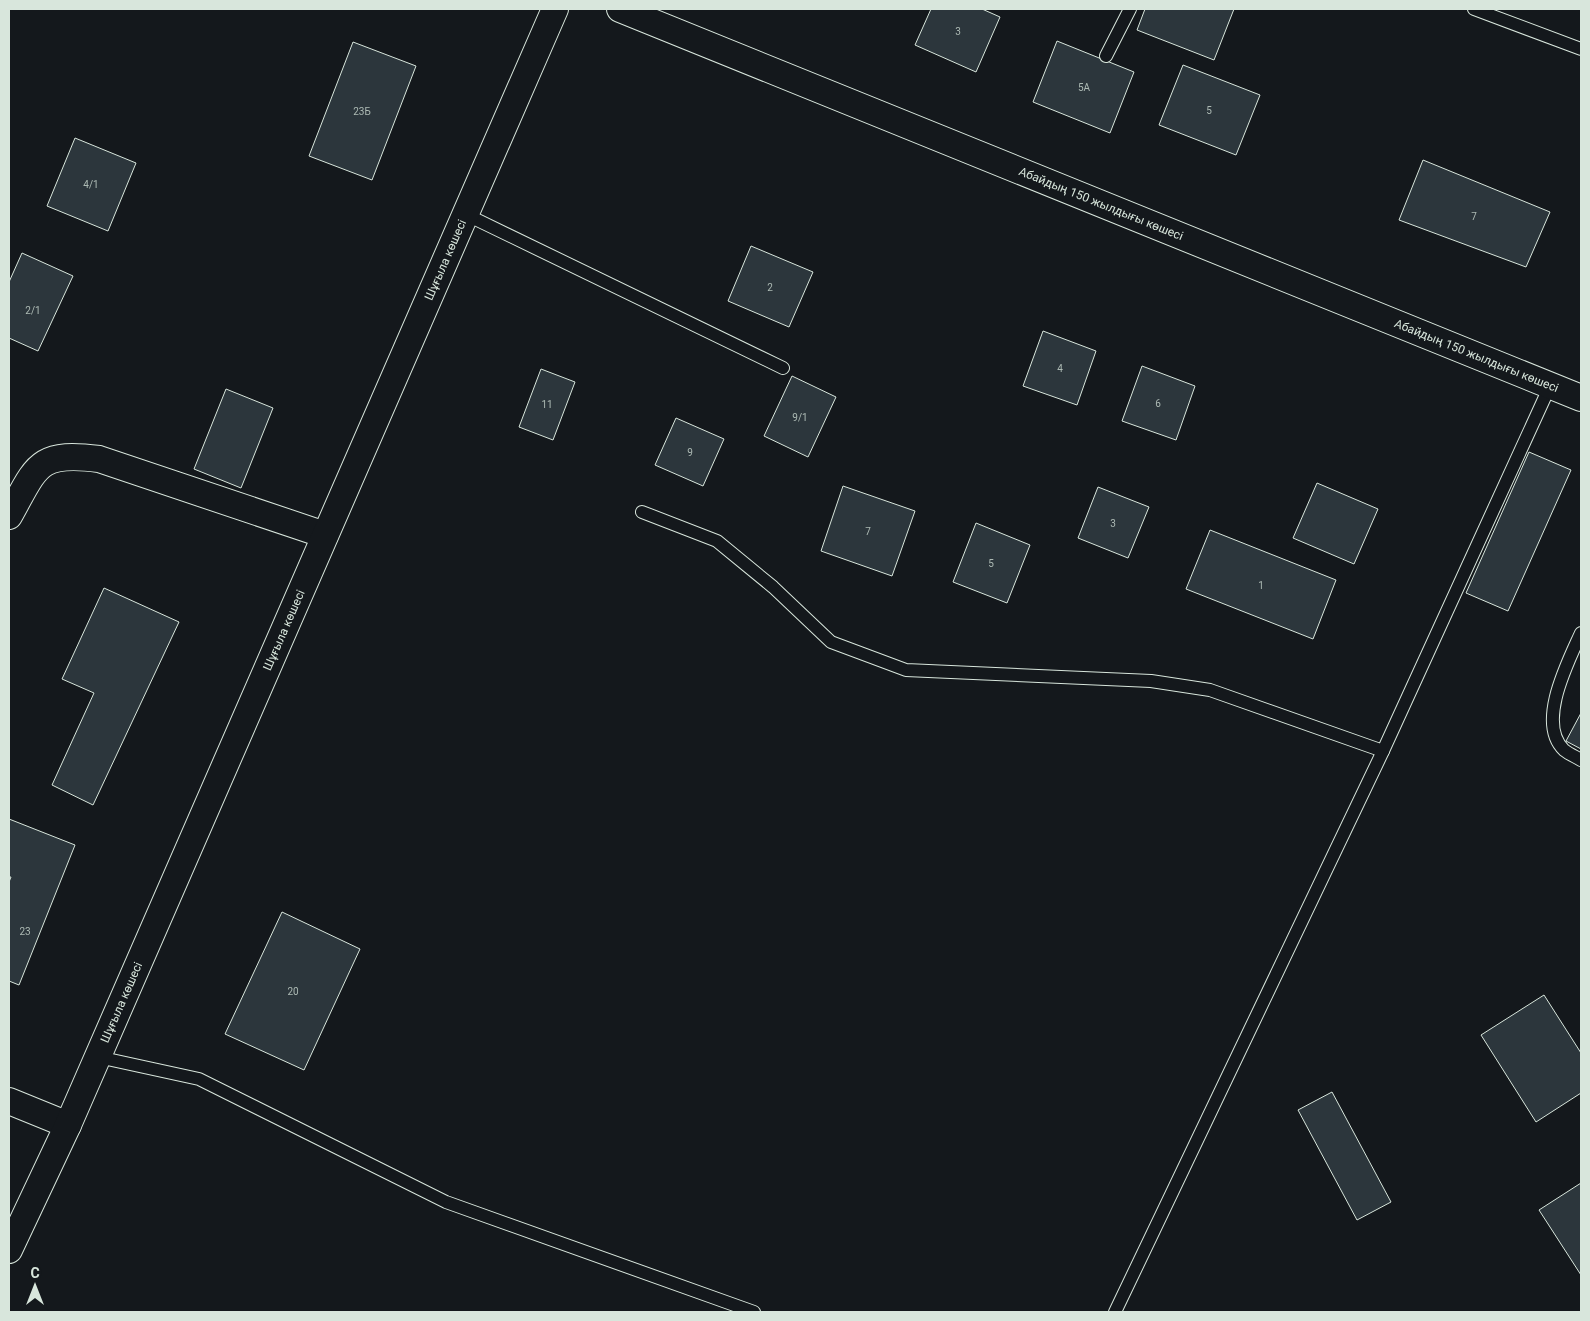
<svg xmlns="http://www.w3.org/2000/svg" width="1590" height="1321" font-family="Roboto,sans-serif">
  <style>
    .building { fill: #2c363c; stroke: #d8e6dc }
    .lines { fill: none; stroke-linecap: round; stroke-linejoin: round }
    .lane-casing { stroke: #d8e6dc; stroke-width: 14 }
    .street-casing { stroke: #d8e6dc; stroke-width: 28 }
    .lane { stroke: #14181c; stroke-width: 12 }
    .street { stroke: #14181c; stroke-width: 26 }
    .labels { text-anchor: middle; dominant-baseline: central; stroke-width: 4; stroke-linejoin: round; paint-order: stroke }
    .number-label { font-size: 10px; fill: #adbab4 }
    .street-label { font-size: 12px; fill: #d8e6dc; stroke: #14181c }
  </style>
  <rect width="100%" height="100%" fill="#14181c"/>
  <g class="building">
    <polygon points="931,9 982,9 1000,17 976,72 915,45"/>
    <polygon points="1145,9 1234,9 1214,60 1137,30"/>
    <polygon points="1057,41 1134,72 1110,133 1033,102"/>
    <polygon points="353,42 416,66 372,180 309,156"/>
    <polygon points="1183,65 1260,95 1236,155 1159,125"/>
    <polygon points="75,138 136,163 108,231 47,206"/>
    <polygon points="1423,160 1550,212 1526,267 1399,220"/>
    <polygon points="751,246 813,272 789,327 728,301"/>
    <polygon points="22,253 73,276 38,351 9,338 9,282"/>
    <polygon points="1043,331 1096,351 1077,405 1023,386"/>
    <polygon points="1142,366 1195,386 1176,440 1122,421"/>
    <polygon points="541,369 575,382 553,440 519,427"/>
    <polygon points="792,376 836,397 808,457 764,436"/>
    <polygon points="226,389 273,408 241,488 194,469"/>
    <polygon points="676,418 724,439 703,486 655,465"/>
    <polygon points="1529,452 1571,470 1508,611 1466,593"/>
    <polygon points="1317,483 1378,509 1354,564 1293,538"/>
    <polygon points="843,486 915,511 892,576 821,551"/>
    <polygon points="1098,487 1149,507 1128,558 1078,538"/>
    <polygon points="976,523 1030,545 1007,603 953,582"/>
    <polygon points="1210,530 1336,580 1313,639 1186,589"/>
    <polygon points="104,588 179,622 93,805 52,785 94,693 62,679"/>
    <polygon points="1581,713 1581,749 1566,741"/>
    <polygon points="9,819 75,845 19,985 9,981 9,882 11,877 9,877"/>
    <polygon points="282,912 360,949 304,1070 225,1034"/>
    <polygon points="1544,995 1581,1053 1581,1093 1536,1122 1481,1035"/>
    <polygon points="1332,1092 1391,1202 1357,1220 1298,1110"/>
    <polygon points="1581,1183 1581,1275 1539,1210"/>
  </g>
  <g class="lines">
    <g class="lane-casing">
      <g id="lane">
        <polyline points="1474,9 1581,49"/>
        <polyline points="1106,56 1130,9"/>
        <polyline points="465,214 783,368"/>
        <polyline points="642,512 717,541 773,587 831,642 906,670 1151,681 1210,690 1383,751"/>
        <path d="M1581,633C1568,662 1536,723 1564,750C1569,754 1576,757 1581,760"/>
        <polyline points="98,1057 199,1079 446,1202 754,1312"/>
        <polyline points="1115,1312 1383,751 1550,386"/>
      </g>
    </g>
    <g class="street-casing">
      <g id="street">
        <path id="s1" d="M620,9L1581,398"/>
        <path d="M9,516C37,466 37,451 99,459L325,535"/>
        <polyline points="9,1101 68,1125"/>
        <path id="s2" d="M9,1250L68,1125L555,9"/>
      </g>
    </g>
    <use href="#lane" class="lane"/>
    <use href="#street" class="street"/>
  </g>
  <g class="labels">
    <g class="number-label">
      <text x="958" y="31">3</text>
      <text x="1084" y="87">5А</text>
      <text x="1209" y="110">5</text>
      <text x="362" y="111">23Б</text>
      <text x="91" y="184">4/1</text>
      <text x="1474" y="216">7</text>
      <text x="770" y="287">2</text>
      <text x="33" y="310">2/1</text>
      <text x="1060" y="368">4</text>
      <text x="1158" y="403">6</text>
      <text x="547" y="404">11</text>
      <text x="800" y="417">9/1</text>
      <text x="690" y="452">9</text>
      <text x="1113" y="523">3</text>
      <text x="868" y="531">7</text>
      <text x="991" y="563">5</text>
      <text x="1261" y="585">1</text>
      <text x="25" y="931">23</text>
      <text x="293" y="991">20</text>
    </g>
    <g class="street-label">
      <text stroke="none"><textPath href="#s1" startOffset="519">Абайдың 150 жылдығы көшесі</textPath></text>
      <text stroke="none"><textPath href="#s2" startOffset="1082">Шұғыла көшесі</textPath></text>
      <text stroke="none"><textPath href="#s1" startOffset="924">Абайдың 150 жылдығы көшесі</textPath></text>
      <text stroke="none"><textPath href="#s2" startOffset="678">Шұғыла көшесі</textPath></text>
      <text stroke="none"><textPath href="#s2" startOffset="272">Шұғыла көшесі</textPath></text>
    </g>
  </g>
  <rect width="1590" height="1321" fill="none" stroke="#d8e6dc" stroke-width="20"/>
  <g transform="translate(35 1286)" stroke="#14181c" stroke-width="4" paint-order="stroke">
  <path d="M0-4L9 19L0 12L-9 19Z" fill="#d8e6dc"/>
  <text y="-8" font-size="14" font-weight="bold" text-anchor="middle" fill="#d8e6dc">С</text>
  </g>
</svg>
